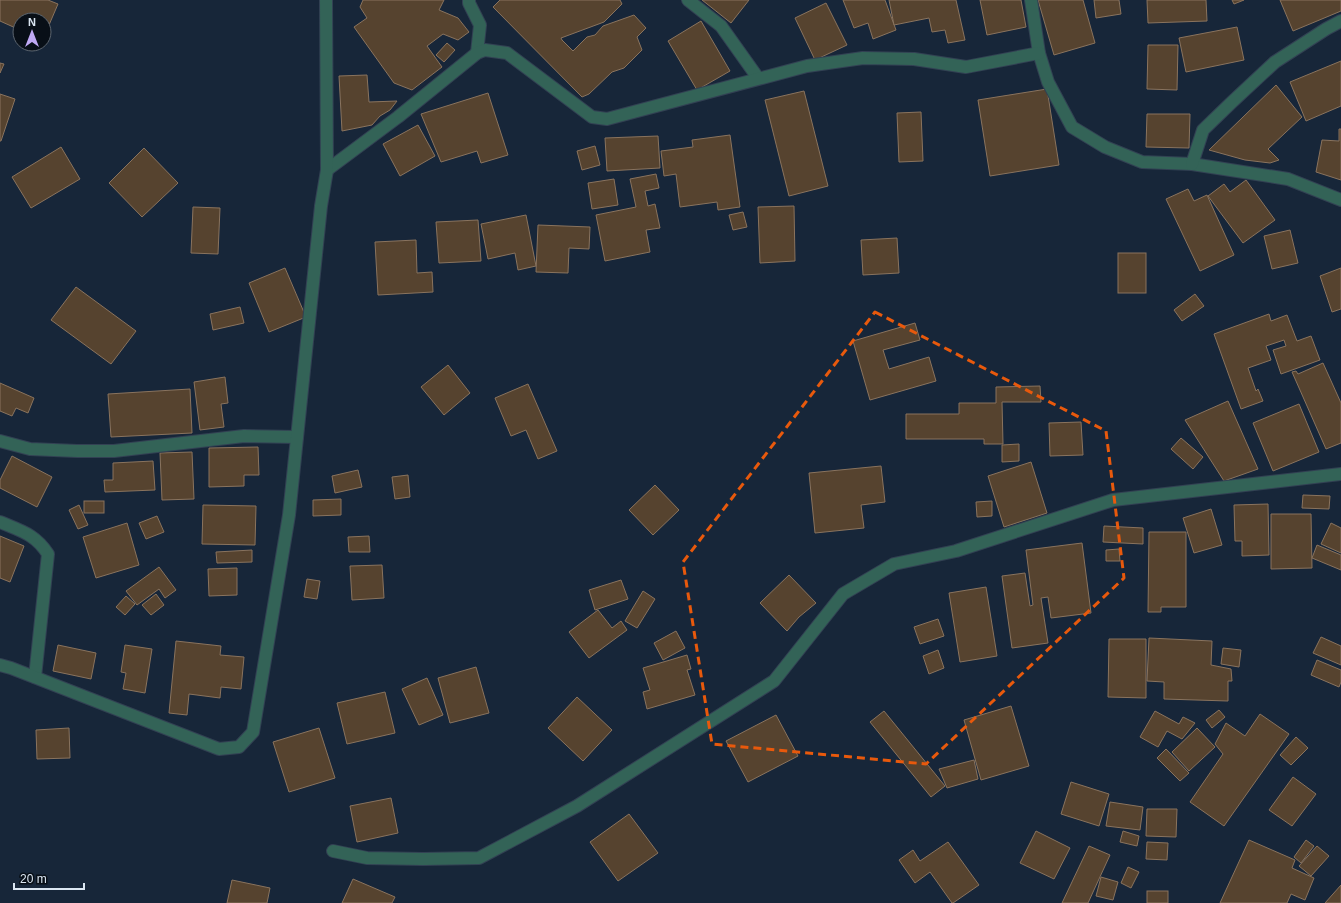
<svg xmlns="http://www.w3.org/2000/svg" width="1341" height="903" font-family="Helvetica,sans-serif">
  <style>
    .building { fill: #56432f; stroke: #89735e }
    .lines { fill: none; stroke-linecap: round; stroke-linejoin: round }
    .street-casing { stroke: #324153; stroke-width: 14 }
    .street { stroke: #336357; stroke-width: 12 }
    .marked { fill: none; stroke: #e8590c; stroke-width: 3; stroke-dasharray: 8 5; stroke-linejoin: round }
  </style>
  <rect width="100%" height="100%" fill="#172639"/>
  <g class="building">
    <polygon points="0,0 48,0 58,4 46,32 44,32 44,20 20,20 20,30 0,21"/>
    <polygon points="363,0 444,0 439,10 458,18 469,32 458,40 443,34 427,46 442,67 412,90 394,83 354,27 367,18 360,7"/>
    <polygon points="500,0 620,0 622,4 604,22 561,38 562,40 573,51 587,37 595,35 603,26 634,15 646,28 637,37 642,50 624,68 612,72 589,94 582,97 493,7"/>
    <polygon points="702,0 749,0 731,23"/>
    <polygon points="843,0 885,0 896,30 873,39 868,23 854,28"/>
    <polygon points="889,0 956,0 965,40 948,43 945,30 932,32 929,18 894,25"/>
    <polygon points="980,0 1021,0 1026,27 987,35"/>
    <polygon points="1038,0 1083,0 1095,43 1054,55"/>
    <polygon points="1094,0 1119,0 1121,14 1096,18"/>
    <polygon points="1147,0 1206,0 1207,21 1148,23"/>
    <polygon points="1232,0 1244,0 1234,4"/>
    <polygon points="1280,0 1341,0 1341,11 1293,31"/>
    <polygon points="826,3 847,45 815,60 795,18"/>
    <polygon points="701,21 730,71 697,90 668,41"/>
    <polygon points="1237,27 1244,60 1186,72 1179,38"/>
    <polygon points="447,43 455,50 444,62 436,55"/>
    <polygon points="1148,45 1178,45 1177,90 1147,89"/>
    <polygon points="1341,61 1341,106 1306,121 1290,82"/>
    <polygon points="0,63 4,64 0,73"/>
    <polygon points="367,75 369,102 397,101 390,110 380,116 372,125 342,131 339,76"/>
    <polygon points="1276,85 1302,117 1268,149 1279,160 1270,163 1245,160 1209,150"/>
    <polygon points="1047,89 1059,165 990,176 978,100"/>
    <polygon points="804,91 828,186 789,196 765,100"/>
    <polygon points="488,93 508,155 481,163 477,151 441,162 421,114"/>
    <polygon points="0,94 15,99 1,141 0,141"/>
    <polygon points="921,112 923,161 899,162 897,113"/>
    <polygon points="1147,114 1190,114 1189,148 1146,147"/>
    <polygon points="418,125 435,156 400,176 383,144"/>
    <polygon points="1339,129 1341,129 1341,180 1316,172 1322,140 1339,141"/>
    <polygon points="730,135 740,207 718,210 717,202 680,207 676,174 664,176 661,151 693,147 692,140"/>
    <polygon points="658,136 660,168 607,171 605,138"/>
    <polygon points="595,146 600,165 582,170 577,151"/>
    <polygon points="61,147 80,179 31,208 12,177"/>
    <polygon points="144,148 178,183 142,217 109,183"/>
    <polygon points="656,174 659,188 645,191 648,206 655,204 660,228 646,230 650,252 605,261 596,215 636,207 630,179"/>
    <polygon points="614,179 618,205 592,209 588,183"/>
    <polygon points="1246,180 1275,220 1243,243 1208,196 1224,184 1230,192"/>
    <polygon points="1188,189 1194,201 1207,195 1234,255 1200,271 1166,199"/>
    <polygon points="794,206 795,261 760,263 758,207"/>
    <polygon points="193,207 220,208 218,254 191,253"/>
    <polygon points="743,212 747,227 733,230 729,215"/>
    <polygon points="526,215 536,266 518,270 515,253 488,259 481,224"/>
    <polygon points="478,220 481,261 439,263 436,222"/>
    <polygon points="538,225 590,227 589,249 569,248 568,273 536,272"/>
    <polygon points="1290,230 1298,263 1272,269 1264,236"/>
    <polygon points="897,238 899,273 863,275 861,240"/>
    <polygon points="416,240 417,273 432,272 433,292 378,295 375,242"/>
    <rect x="1118" y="253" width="28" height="40"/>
    <polygon points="285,268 306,317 269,332 249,283"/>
    <polygon points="1341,268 1341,309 1332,312 1320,276"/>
    <polygon points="76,287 136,331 111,364 51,320"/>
    <polygon points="1195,294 1204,306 1182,321 1174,310"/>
    <polygon points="240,307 244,323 213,330 210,314"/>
    <polygon points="1269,314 1271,321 1287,315 1297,341 1311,336 1320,360 1281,374 1273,350 1286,346 1284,340 1266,346 1271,360 1248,368 1256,391 1258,389 1263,401 1241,409 1214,334"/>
    <polygon points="915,323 920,340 883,350 889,369 929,357 936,381 870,400 853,341"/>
    <polygon points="1323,363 1341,403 1341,443 1326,449 1292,372 1296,371 1298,374"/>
    <polygon points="448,365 470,393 444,415 421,387"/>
    <polygon points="225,377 228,403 221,404 224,427 200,430 194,382"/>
    <polygon points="0,383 34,398 28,413 16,408 12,416 0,411"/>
    <polygon points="528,384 557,451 538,459 526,430 511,436 495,398"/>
    <polygon points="1040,386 1041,402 1002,402 1003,444 984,444 984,439 906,439 906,414 959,414 959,403 996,403 996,387"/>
    <polygon points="190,389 192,433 111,437 108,394"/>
    <polygon points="1228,401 1258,469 1224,481 1185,420"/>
    <polygon points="1299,404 1319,452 1273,471 1253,423"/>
    <polygon points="1081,422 1083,455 1050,456 1049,423"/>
    <polygon points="1181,438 1203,457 1193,469 1171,449"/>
    <polygon points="1019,444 1019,461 1002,462 1002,445"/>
    <polygon points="258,447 259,475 244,475 244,486 209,487 209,448"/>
    <polygon points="192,452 194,499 162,500 160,453"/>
    <polygon points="12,456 52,477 37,507 0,488 0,480"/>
    <polygon points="153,461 155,490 105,492 104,480 113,480 113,463"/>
    <polygon points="1031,462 1047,513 1004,527 988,476"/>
    <polygon points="881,466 885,502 861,505 864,528 815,533 809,473"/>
    <polygon points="358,470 362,487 335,493 332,476"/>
    <polygon points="408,475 410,497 395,499 392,477"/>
    <polygon points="655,485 679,510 653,535 629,510"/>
    <polygon points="1303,495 1330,496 1329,509 1302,508"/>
    <polygon points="341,499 341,515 313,516 313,500"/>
    <rect x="84" y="501" width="20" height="12"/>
    <polygon points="992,501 992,516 977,517 976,502"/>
    <polygon points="1268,504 1269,555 1242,556 1242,541 1235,541 1234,505"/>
    <polygon points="79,505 88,525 78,529 69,510"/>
    <polygon points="203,505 256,506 255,545 202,544"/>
    <polygon points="1211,509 1222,545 1194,553 1183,518"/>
    <polygon points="1271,514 1311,514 1312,568 1271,569"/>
    <polygon points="157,516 164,532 146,539 139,523"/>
    <polygon points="127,523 139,565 96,578 83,537"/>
    <polygon points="1331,523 1341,528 1341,553 1321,544"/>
    <polygon points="1104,526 1143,528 1143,544 1103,542"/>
    <polygon points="1149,532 1186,532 1186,607 1161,607 1161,612 1148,612"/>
    <polygon points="0,536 24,546 10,582 0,578"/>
    <polygon points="369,536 370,552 349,552 348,537"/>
    <polygon points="1082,543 1091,613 1051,618 1048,597 1041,598 1048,643 1012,648 1002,576 1025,573 1030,606 1033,605 1026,550"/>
    <polygon points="1317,545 1341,555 1341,570 1312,558"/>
    <polygon points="1119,549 1120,561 1106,561 1106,550"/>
    <polygon points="252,550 252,562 217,563 216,552"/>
    <polygon points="382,565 384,598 352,600 350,566"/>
    <polygon points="159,567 176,590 165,598 159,589 137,605 126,591"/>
    <polygon points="237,568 237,595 209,596 208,569"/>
    <polygon points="789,575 816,603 799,617 787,631 760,603"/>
    <polygon points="307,579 320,581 317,599 304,597"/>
    <polygon points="621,580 628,599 595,610 589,590"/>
    <polygon points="986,587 997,656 960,662 949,593"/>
    <polygon points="643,591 655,599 637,628 625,621"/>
    <polygon points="156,594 164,605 151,615 142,605"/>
    <polygon points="126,596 135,604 125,615 116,607"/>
    <polygon points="598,610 612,628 621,621 627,630 589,658 569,632"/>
    <polygon points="938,619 944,636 920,644 914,627"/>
    <polygon points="676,631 685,648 663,660 654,643"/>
    <polygon points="1321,637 1341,646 1341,665 1313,653"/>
    <polygon points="1149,638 1212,641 1211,665 1231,669 1232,681 1228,681 1228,701 1164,699 1164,682 1147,681"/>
    <polygon points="1109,639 1146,639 1146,698 1108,697"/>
    <polygon points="176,641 221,646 220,655 244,657 241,689 221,687 220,698 189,694 187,715 169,713"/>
    <polygon points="58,645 96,653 91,679 53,671"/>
    <polygon points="125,645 152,649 145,693 123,689 126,673 121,672"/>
    <polygon points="1223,648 1241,650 1239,667 1221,664"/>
    <polygon points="938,650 944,668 929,674 923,656"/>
    <polygon points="687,655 691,669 687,670 695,695 647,709 643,692 650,690 643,668"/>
    <polygon points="1317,660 1341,670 1341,682 1339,687 1311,675"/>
    <polygon points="476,667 489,713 450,723 438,678"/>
    <polygon points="427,678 443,715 419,725 402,689"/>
    <polygon points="385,692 395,733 347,744 337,703"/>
    <polygon points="577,697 612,730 583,761 548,728"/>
    <polygon points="1011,706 1029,766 981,780 964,720"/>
    <polygon points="1219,710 1225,717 1212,728 1206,720"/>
    <polygon points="884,711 945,786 931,797 870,722"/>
    <polygon points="1155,711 1179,724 1183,717 1195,723 1182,739 1167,731 1158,747 1140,737"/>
    <polygon points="1260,714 1289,734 1224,826 1190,802 1223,754 1215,744 1226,723 1245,736"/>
    <polygon points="776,715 798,756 748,782 726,741"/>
    <polygon points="69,728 70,758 37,759 36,730"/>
    <polygon points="319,728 335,778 289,792 273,742"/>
    <polygon points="1197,728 1215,747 1189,771 1172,752"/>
    <polygon points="1296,737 1308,748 1291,765 1280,755"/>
    <polygon points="1166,749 1189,773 1180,781 1157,758"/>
    <polygon points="974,760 978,779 947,788 939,769"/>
    <polygon points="1293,777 1316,794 1292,826 1269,810"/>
    <polygon points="1071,782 1109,794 1099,826 1061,814"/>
    <polygon points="391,798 398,833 357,842 350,806"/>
    <polygon points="1110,802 1143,807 1140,830 1106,826"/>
    <polygon points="1147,809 1177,809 1176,837 1146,836"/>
    <polygon points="629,814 658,853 618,881 590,842"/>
    <polygon points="1036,831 1070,848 1054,879 1020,863"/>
    <polygon points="1123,831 1139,836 1137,846 1120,842"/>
    <polygon points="1249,840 1295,860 1292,868 1314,878 1305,900 1291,894 1287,903 1220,903"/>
    <polygon points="1306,840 1314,846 1301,863 1294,857"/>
    <polygon points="948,842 979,885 953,903 952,903 930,872 915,883 899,860 913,850 920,861"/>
    <polygon points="1147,842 1168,843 1167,860 1146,859"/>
    <polygon points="1089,846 1110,855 1088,903 1062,903"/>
    <polygon points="1317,846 1329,856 1311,876 1299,866"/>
    <polygon points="1128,867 1139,872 1131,888 1121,883"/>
    <polygon points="1101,877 1118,882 1113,900 1096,896"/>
    <polygon points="353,879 395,897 392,903 342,903"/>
    <polygon points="232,880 270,888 267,903 227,903"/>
    <polygon points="1341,885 1341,903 1325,903"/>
    <rect x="1147" y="891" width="21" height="12"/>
  </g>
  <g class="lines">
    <g class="street-casing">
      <g id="street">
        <polyline points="469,0 469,3 480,25 477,53"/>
        <polyline points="688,0 721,26 758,78"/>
        <polyline points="1031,0 1039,53 1048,82 1072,127 1105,147 1142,162 1192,164 1288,179 1341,200"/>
        <polyline points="1192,164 1203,130 1232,102 1275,62 1326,29 1341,21"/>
        <polyline points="327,170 398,117 477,53 485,50 507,53 592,117 607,119 807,66 863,58 914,59 966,67 1039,53"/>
        <polyline points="0,441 30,449 77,451 114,451 244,436 297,437"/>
        <path d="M0,522C21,531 35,534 48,554L35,677"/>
        <polyline points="0,665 11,668 219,749 239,747 253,732 289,515 321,206 327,170 326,0"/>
        <polyline points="333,851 367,858 423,859 479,858 577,806 774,681 843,594 894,564 956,551 1113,500 1341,474"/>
      </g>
    </g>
    <use href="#street" class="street"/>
  </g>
  <path class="marked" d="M875,312L1106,431L1124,578L926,764L712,744L683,562Z"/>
  <g transform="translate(32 32)"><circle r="19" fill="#080f17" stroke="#5c656f"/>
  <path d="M0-3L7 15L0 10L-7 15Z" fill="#bfa9f4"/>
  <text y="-6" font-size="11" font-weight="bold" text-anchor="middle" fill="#dbe6f2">N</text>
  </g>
  <path d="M14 883v6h70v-6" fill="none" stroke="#dbe6f2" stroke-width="2"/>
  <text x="20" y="883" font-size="12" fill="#dbe6f2" stroke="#080f17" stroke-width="3" paint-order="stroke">20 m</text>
</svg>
